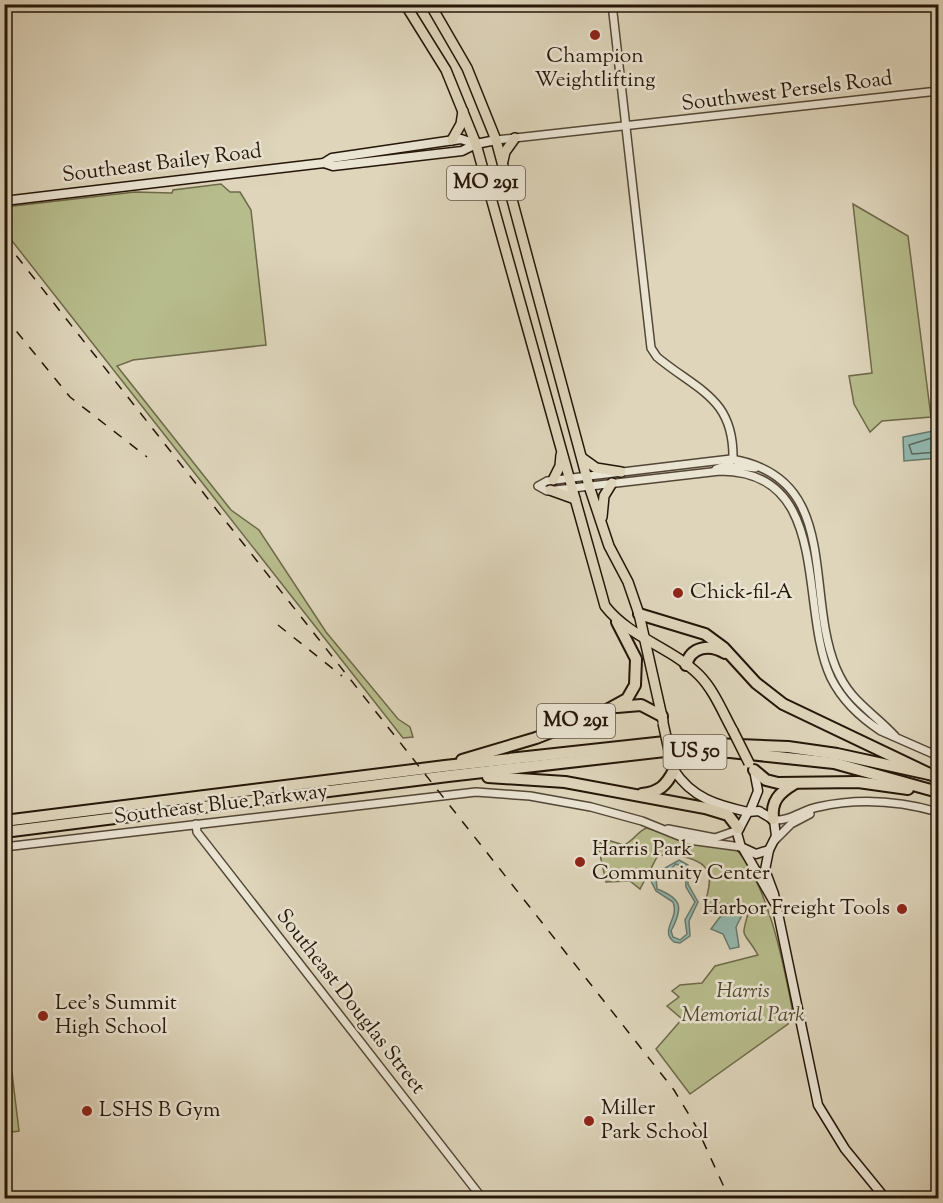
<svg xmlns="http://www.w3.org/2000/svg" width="943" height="1203" font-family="'Sorts Mill Goudy',serif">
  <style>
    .green { fill: #b7bc8c; stroke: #6e694a; stroke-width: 1.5 }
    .water { fill: #93b9b0; stroke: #67786d; stroke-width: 1.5; fill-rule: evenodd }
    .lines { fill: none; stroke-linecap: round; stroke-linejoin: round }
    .shore { stroke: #5c685c; stroke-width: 1.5 }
    .tertiary-casing { stroke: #534635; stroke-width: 10 }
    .secondary-casing { stroke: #251608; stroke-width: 11 }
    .trunk-casing { stroke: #251608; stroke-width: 12 }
    .motorway-casing { stroke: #251608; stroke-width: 14 }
    .tertiary { stroke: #eae4d3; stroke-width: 7 }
    .secondary { stroke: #eae4d3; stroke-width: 8 }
    .trunk { stroke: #ded5bb; stroke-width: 9 }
    .motorway { stroke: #ded5bb; stroke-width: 10 }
    .rail { stroke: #251608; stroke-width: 1.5; stroke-dasharray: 10 10; stroke-linecap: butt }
    .trunk-bridge-casing { stroke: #251608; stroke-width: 12; stroke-linecap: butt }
    .trunk-bridge { stroke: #ded5bb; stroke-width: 9 }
    .poi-dot { fill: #8f2418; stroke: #eae4d3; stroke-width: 2 }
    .labels { text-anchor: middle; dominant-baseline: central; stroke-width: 5; stroke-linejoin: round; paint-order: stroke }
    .shield { fill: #eae4d3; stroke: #605445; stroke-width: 1.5 }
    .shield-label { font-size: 20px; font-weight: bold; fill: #251608 }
    .poi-label { font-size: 21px; fill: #251608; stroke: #eae4d3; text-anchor: start }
    .street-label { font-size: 21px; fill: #251608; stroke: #eae4d3 }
    .park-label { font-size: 21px; font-style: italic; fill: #514830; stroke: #eae4d3 }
  </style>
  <rect width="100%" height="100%" fill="#ded5bb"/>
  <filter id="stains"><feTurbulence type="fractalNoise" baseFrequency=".00333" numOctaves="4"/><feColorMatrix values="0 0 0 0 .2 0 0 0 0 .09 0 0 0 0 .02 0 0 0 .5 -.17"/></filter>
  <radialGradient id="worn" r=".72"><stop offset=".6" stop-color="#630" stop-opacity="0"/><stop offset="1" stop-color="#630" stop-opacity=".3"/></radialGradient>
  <g class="green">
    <polygon points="221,184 230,192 240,192 251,210 266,345 133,360 117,366 231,510 259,530 326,632 398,719 410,727 413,737 403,738 5,232 5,207 135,192 172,193 173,190"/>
    <polygon points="853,204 908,236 931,417 882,421 870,432 854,404 849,376 872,373"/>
    <path d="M647,828L700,845L736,849C768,885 783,961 792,1008L788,1024L690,1094L656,1049L682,1019L667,1006L679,997L672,991L680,985L702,983L715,966L758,955C743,928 740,942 749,910L745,904H725L704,915C704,891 725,867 685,857C676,855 666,852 657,857L640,889L630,881L606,882L597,841L605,845L607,840L624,845C633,841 640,829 647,828Z"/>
    <polygon points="12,1073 19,1131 5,1133 5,1074"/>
  </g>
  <g class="water">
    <polygon points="938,430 938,458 904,461 903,437"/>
    <path d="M679,860L688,865V884L698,902L689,921L690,936L680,943L674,942C659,930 680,918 673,902L656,891L651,881L656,873ZM676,864L685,868L686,887L695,902L685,920L687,934L680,940L673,937L671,931C683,908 683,899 657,889L656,878L667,873Z"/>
    <polygon points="731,913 742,915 736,927 739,947 730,949 723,934 711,929 720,917"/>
  </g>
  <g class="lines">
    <polyline class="shore" points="938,436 909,445 912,454 938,452"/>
    <g class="tertiary-casing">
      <g id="tertiary">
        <path d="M612,4L651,348L657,357C698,391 734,398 733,459L727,465L716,469"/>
        <polyline points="496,140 938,91"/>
        <polyline points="728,470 737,466 755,468"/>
        <path d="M895,736C872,711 850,702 836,668C804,591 842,477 731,459L547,481L538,486L547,491L720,471C833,471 798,608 831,678C842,700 861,718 881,731L938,756"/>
        <path d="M774,820C791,821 802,810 818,807C858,798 900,801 938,812"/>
        <polyline points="196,824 197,832 482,1198"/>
        <polyline points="668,829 715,838 738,830"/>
        <polyline points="775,840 791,824 810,814"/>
        <polyline points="4,847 476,792 530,796 591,807 642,821 689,840 741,847"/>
      </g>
    </g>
    <g class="secondary-casing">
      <g id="secondary">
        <polyline points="324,163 333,166 462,151 476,144 496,140"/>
        <polyline points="4,201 324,163 332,158 461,139 476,144"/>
        <path d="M674,770C692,798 717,805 748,812"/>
        <polyline points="750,811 758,791 754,770"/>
        <polygon points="759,811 774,820 776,836 769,850 756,854 741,847 737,833 748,812"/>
        <polyline points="744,850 774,902"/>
        <polyline points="769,850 765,870 774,894 818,1105 845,1149 885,1198"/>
      </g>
    </g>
    <g class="trunk-casing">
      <g id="trunk">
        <path d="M405,4L446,70L476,144L605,606C630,638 671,647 699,675C714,690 723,713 733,731"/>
        <polyline points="430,4 467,68 496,140 589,486 609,546 628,582 639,614 663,721"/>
        <polyline points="452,140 461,124 463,111"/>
        <polyline points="503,161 505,152 515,138"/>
        <polyline points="582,458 596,468 621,472"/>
        <polyline points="553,480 560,466 561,455"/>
        <polyline points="550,490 575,499"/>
        <polyline points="602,517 604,496 612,483"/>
      </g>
    </g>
    <g class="motorway-casing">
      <g id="motorway">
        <polyline points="639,614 705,634 724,648 756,683 783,704 938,778"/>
        <path d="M686,665C691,646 710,644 725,653"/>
        <polyline points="617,707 641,705 662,716"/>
        <polyline points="462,760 536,738 607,710 627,699 635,685 636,659 617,622"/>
        <polyline points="754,770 766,780 778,783 858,782 908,789"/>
        <polyline points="488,777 565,782 705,808 728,815 738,828"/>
        <path d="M642,794C659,792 666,786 674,770"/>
        <path d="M773,819C771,801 779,793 794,784"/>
        <polyline points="4,821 445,766 665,742 788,747 837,754 929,774"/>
        <polyline points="4,832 448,776 665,751 730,752 834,763 938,792"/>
      </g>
    </g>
    <use href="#tertiary" class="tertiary"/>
    <use href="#secondary" class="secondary"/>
    <use href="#trunk" class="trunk"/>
    <use href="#motorway" class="motorway"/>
    <g class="rail">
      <polyline points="4,240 674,1090 697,1128 729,1198"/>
      <polyline points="4,316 70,397 147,457"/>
      <polyline points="278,625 342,676"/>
    </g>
    <g class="trunk-bridge-casing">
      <g id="trunk-bridge">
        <polyline points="663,723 672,764"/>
        <polyline points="733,731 749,763"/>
      </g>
    </g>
    <use href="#trunk-bridge" class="trunk-bridge"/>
  </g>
  <g class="poi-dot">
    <circle cx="595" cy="35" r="6"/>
    <circle cx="678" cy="593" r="6"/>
    <circle cx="580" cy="862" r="6"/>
    <circle cx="902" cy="909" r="6"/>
    <circle cx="43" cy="1016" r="6"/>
    <circle cx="87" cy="1111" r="6"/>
    <circle cx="589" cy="1121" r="6"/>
  </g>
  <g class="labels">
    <g class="shield">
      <rect x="447" y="166" width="78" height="34" rx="4.5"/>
      <rect x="537" y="704" width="78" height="34" rx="4.5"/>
      <rect x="663.5" y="735" width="63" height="34" rx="4.5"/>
    </g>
    <g class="shield-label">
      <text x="486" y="183">MO 291</text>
      <text x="576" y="721">MO 291</text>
      <text x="695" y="752">US 50</text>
    </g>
    <g class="poi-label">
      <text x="595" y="57" text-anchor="middle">Champion<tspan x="595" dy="24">Weightlifting</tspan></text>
      <text x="690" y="593">Chick-fil-A</text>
      <text x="592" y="850">Harris Park<tspan x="592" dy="24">Community Center</tspan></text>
      <text x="890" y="909" text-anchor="end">Harbor Freight Tools</text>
      <text x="55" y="1004">Lee's Summit<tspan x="55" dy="24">High School</tspan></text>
      <text x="601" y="1109">Miller<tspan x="601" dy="24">Park School</tspan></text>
      <text x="99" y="1111">LSHS B Gym</text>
    </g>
    <g class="street-label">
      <text transform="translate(787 92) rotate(-7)">Southwest Persels Road</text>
      <text transform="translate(162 164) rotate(-7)">Southeast Bailey Road</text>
      <text transform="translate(221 805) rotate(-7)">Southeast Blue Parkway</text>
      <text transform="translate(350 1002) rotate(52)">Southeast Douglas Street</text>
    </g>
    <g class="park-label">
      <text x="743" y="992">Harris<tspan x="743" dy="24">Memorial Park</tspan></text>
    </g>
  </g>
  <rect width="943" height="1203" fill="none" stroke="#ded5bb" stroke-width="24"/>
  <rect x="6" y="6" width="931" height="1191" fill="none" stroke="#251608" stroke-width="3"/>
  <rect x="12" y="12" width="919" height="1179" fill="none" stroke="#251608" stroke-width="1.5"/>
  <rect width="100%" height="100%" filter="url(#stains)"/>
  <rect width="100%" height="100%" fill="url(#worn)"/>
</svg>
